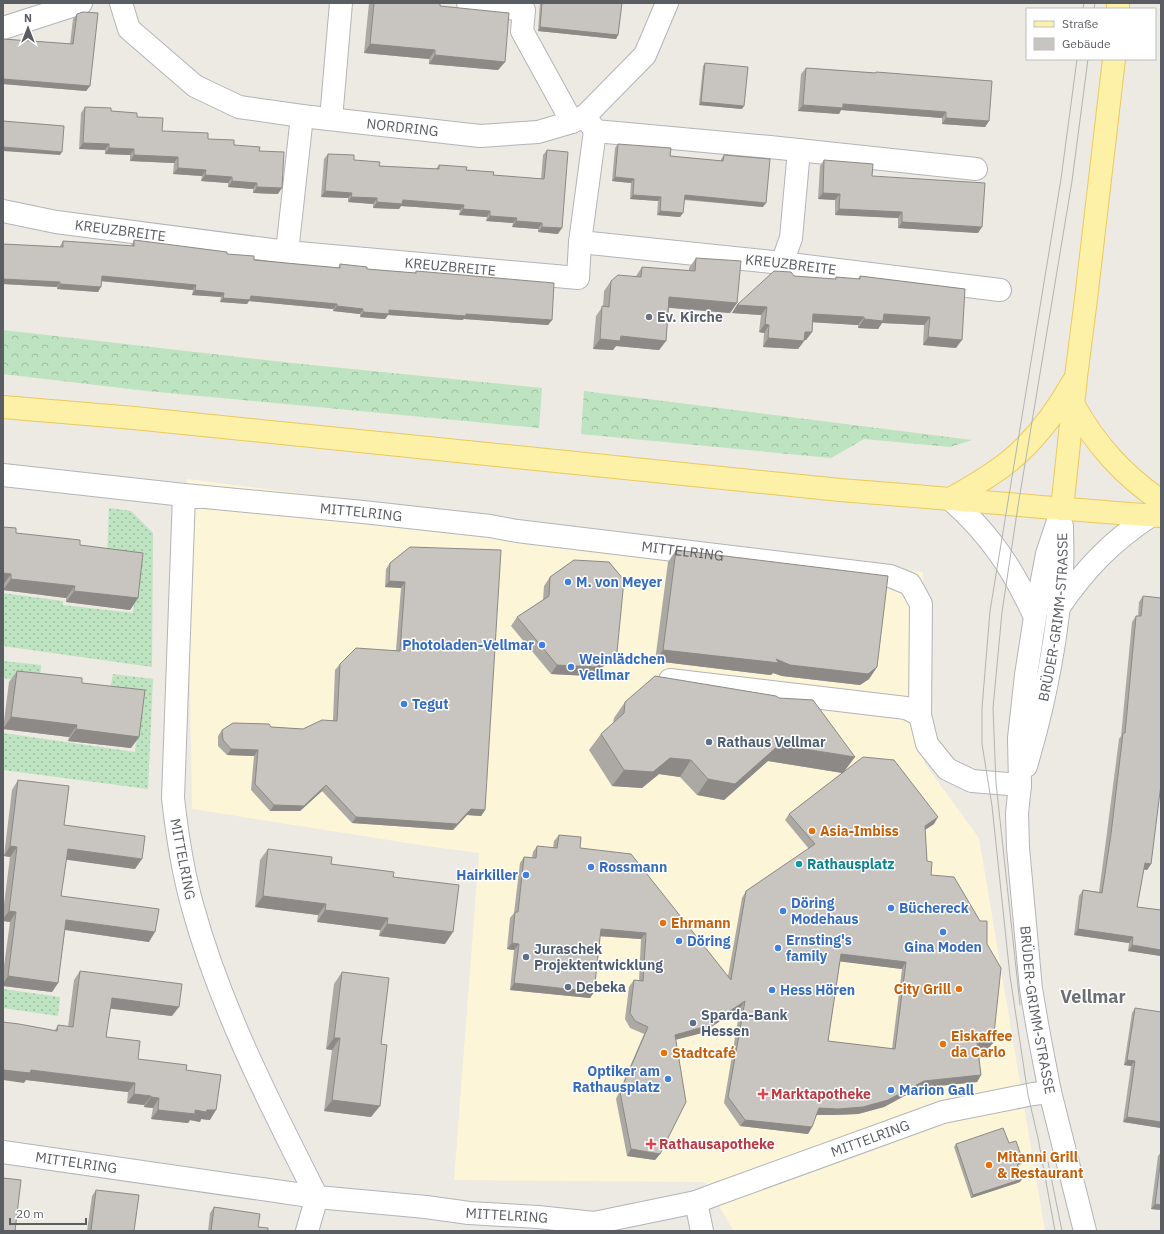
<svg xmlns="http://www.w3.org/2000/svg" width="1164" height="1234" font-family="'IBM Plex Sans',sans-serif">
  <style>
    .commercial { fill: #fcf5d7 }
    .grass { fill: url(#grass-dots) }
    .forest { fill: url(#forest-crowns) }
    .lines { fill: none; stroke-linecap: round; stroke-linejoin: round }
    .minor-casing { stroke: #b2b4b9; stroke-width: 24 }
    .major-casing { stroke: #ecc95b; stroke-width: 24 }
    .minor { stroke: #fff; stroke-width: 22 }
    .major { stroke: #fcf1a7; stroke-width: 22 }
    .tram { stroke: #b2b3b3; stroke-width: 1 }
    .wall { fill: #aca9a4; fill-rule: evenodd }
    .shaded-wall { fill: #8c8986 }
    .building { fill: #c8c4bf; stroke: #8c8986; fill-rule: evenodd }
    .worship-dot { fill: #6b7280; stroke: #fff; stroke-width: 1.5 }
    .shop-dot { fill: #3f7fe0; stroke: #fff; stroke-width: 1.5 }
    .service-dot { fill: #5c6f8a; stroke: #fff; stroke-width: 1.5 }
    .food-dot { fill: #e8710a; stroke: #fff; stroke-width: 1.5 }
    .culture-dot { fill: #0f9aa8; stroke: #fff; stroke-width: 1.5 }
    .health-dot { fill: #e0444e; stroke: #fff; stroke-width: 1.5 }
    .labels { text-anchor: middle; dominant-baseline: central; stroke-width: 3; stroke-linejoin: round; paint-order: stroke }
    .street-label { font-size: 14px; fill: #5a5d62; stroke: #fff }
    .worship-label { font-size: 14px; font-weight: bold; fill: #5b616d; stroke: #fff; text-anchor: start }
    .shop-label { font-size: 14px; font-weight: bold; fill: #366cbe; stroke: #fff; text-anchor: start }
    .service-label { font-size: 14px; font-weight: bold; fill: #4e5e75; stroke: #fff; text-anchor: start }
    .food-label { font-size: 14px; font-weight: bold; fill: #c56008; stroke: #fff; text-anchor: start }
    .culture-label { font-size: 14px; font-weight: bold; fill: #0d838f; stroke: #fff; text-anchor: start }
    .health-label { font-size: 14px; font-weight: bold; fill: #be3a42; stroke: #fff; text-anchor: start }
    .district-label { font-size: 18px; font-weight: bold; fill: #6b6f74; stroke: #fff }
  </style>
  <defs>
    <pattern id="grass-dots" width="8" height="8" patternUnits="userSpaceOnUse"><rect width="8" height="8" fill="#bee3c0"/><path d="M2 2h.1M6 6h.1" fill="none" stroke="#9dbb9f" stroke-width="1.8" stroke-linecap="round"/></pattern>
    <pattern id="forest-crowns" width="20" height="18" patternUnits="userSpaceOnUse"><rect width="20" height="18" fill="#bee3c0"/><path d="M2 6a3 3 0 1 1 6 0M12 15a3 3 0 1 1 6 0" fill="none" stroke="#9dbb9f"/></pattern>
  </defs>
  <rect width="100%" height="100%" fill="#eceae2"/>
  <polygon class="commercial" points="187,479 923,572 925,764 979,838 1045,1231 743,1231 733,1230 705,1182 454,1180 479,853 426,846 192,809"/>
  <g class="grass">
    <polygon points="109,508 131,511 153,533 152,667 3,646 3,593 63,601 63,605 133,613 138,561 107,558"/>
    <polygon points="3,661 41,665 40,684 4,678 3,686"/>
    <polygon points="113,674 153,679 148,789 3,770 3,733 135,752 139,700 109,695"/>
    <polygon points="3,989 60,997 58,1016 3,1008"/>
  </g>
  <g class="forest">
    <polygon points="3,330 292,363 542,388 539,428 147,391 3,374"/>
    <polygon points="584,391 972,440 950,447 864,439 831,458 581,434"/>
  </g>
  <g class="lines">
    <g class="minor-casing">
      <g id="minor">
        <path id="s1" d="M121,3L129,29L195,86L239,107L302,116L480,136L538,132L572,122L586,115L645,55L667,3"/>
        <polyline points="468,3 524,10 522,31 572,122"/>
        <polyline points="3,28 81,3"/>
        <polyline points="331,119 341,3"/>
        <polyline points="588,120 595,131 770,147 976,169"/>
        <path id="s2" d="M3,211L56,222L287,252L578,278L580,242L595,131"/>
        <path id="s3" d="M580,242L782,263L1000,290"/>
        <polyline points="287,252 302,116"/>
        <polyline points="782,263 791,238 799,150"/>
        <polyline points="3,475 184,495"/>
        <path d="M950,499C990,534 1013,569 1035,617"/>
        <path id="s4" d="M1062,509L1047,554L1035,617L1026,675L1019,738L1020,785L1017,813L1018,848L1031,989L1039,1035L1050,1092L1085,1231"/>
        <path d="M1059,607C1086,568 1111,542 1150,516"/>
        <polyline points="670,680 906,708 920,715"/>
        <path id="s5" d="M1026,766C1045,702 1058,636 1062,569C1063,555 1062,541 1062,526"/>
        <path id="s6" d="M3,1152L317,1197L426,1207L469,1213L538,1217L594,1223L696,1202L717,1194L943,1112L1033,1094L1050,1092"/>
        <path id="s7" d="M317,1197C270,1104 221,1009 193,908C183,873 177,834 173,798L184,495L363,512L490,526L517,531L890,576L910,584L921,604L920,715L927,744L947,769L972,781L1020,785"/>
        <polyline points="696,1202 702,1231"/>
        <polyline points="307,1231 317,1197"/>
      </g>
    </g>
    <g class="major-casing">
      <g id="major">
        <polyline points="1118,9 1118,3"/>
        <path d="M1073,404C1096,445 1123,475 1161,501"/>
        <path d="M3,407L134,418L840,490C947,498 1054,509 1161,516"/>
        <path d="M950,499C970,488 989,477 1007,463C1035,441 1056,412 1073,382"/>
        <polyline points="1062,509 1076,377 1086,299 1114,59"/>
      </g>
    </g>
    <use href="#minor" class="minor"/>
    <use href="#major" class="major"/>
    <g class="tram">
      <polyline points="1083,9 1084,3"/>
      <polyline points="1094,9 1095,3"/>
      <polyline points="1020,1005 996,783 993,708 1002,612 1018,506 1072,181 1088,59"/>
      <polyline points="1048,1162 1062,1231"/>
      <polyline points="1055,1231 1038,1138 1028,1095 1023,1062 1010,976 992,806 982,744 982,708 990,611 1061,179 1077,59"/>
    </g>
  </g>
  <g class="wall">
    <polygon points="369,3 440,6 505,62 498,70 429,64 429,59 364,53"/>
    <polygon points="540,3 622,3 618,35 616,39 538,31"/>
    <polygon points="77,14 90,86 86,91 3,84 3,39 70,44 73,19"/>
    <polygon points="705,63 742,109 699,105 703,66"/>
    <polygon points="806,68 876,73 876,72 989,121 985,127 942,124 942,118 841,110 839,114 798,111 801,74"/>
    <polygon points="85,107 111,111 137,117 162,131 208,139 259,151 278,194 253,193 253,189 228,187 228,183 201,181 202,176 173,174 174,163 130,161 130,155 105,154 105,150 79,149 81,113"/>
    <polygon points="618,144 670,156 721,161 721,159 724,155 763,207 684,200 680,217 657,215 658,201 630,199 631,183 612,181 615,148"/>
    <polygon points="547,150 558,234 538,232 538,229 512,227 513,223 486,221 487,217 459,215 460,210 401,206 399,209 373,208 373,204 348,202 348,198 321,197 324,159 328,154 379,166 436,169 439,165 493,175 541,179 543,155"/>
    <polygon points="824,160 872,176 978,233 898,228 898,218 835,215 835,200 818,199 820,166"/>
    <polygon points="134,240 227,254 254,260 338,268 340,264 367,269 415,273 416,271 552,320 548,325 464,319 462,320 388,315 385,319 360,317 360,314 333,311 333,309 249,301 247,304 220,302 221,297 192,295 193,290 102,281 98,292 57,289 57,287 3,284 3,244 60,247 60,246 63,241 131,246"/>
    <polygon points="696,258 737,303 730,313 669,308 666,341 659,350 616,346 613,350 593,349 596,316 603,306 604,291 611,281 636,276 642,267 689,271 689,268"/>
    <polygon points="860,276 965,289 956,348 923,345 924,325 882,323 878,329 858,328 858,325 813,322 812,332 806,340 804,340 804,341 798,349 763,347 764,333 759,332 761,315 732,313 737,305 835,279 836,277 858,279"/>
    <polygon points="3,527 16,533 80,545 138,598 130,610 66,602 66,598 3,590"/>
    <polygon points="410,547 485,810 481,816 467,815 453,830 352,823 322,791 300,811 270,811 251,790 254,756 227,755 218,746 218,736 222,730 271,727 303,729 333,720 335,670 340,664 396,650 401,588 385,587 386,569 390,563"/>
    <polygon points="676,550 877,667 869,679 860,685 782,676 773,673 771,675 655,661 668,562"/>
    <polygon points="550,577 611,661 589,676 551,674 511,626 517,617 543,600 544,586"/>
    <polygon points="1143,596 1151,864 1147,870 1144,869 1137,907 1161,910 1161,956 1128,951 1129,943 1074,935 1079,896 1083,890 1099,892 1106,840 1119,739 1121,736 1132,622 1136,616 1138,616 1139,602"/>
    <polygon points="17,671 82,683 139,737 131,748 68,741 69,737 3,729 9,682"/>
    <path d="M625,702L845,771L934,824L925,830L927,861L988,1049H978L981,1075L977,1082L919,1088L884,1107L858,1114L833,1115H816L812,1127L808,1134L740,1126L724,1103L740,1008L702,1033L675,1040L660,1154L655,1160L627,1156L616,1099L644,1034L630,1028L625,1019L629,987L634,980L639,981L641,939L600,936L594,992L590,998L510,990L514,950L507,949L510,918L514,913L520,863L524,857L532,858L533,852L537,846L553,848L554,841L559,835L580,848L728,976L742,898L746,891L809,849L785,820L789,814L842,773L768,761L724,800L697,795L680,777L659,774L642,788L612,786L589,750L601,734L613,723L614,718ZM840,961L902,969L892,1049L828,1041Z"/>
    <polygon points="18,780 64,825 135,869 66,859 61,896 149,942 65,930 58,983 52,992 3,986 3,973 10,922 3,921 3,912 10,857 4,856 12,790"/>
    <polygon points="268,849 331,864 393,877 445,944 379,936 380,930 317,922 318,915 255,907 260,860"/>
    <polygon points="80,971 172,1016 110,1008 106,1037 138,1059 186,1070 210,1120 201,1119 200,1122 190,1120 188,1123 151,1119 153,1108 144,1107 144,1105 127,1103 128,1092 26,1080 24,1083 58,1025 68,1027 74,980"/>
    <polygon points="342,972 371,1117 324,1111 332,1050 326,1049 334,984"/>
    <polygon points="1135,1008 1161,1128 1123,1122 1131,1066 1124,1065 1132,1013"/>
    <polygon points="1009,1143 1023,1161 1021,1164 1017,1165 1020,1182 971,1198 954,1147 956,1144"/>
    <polygon points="1161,1152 1161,1210 1151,1209 1158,1156"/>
    <polygon points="96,1190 134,1231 87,1231 92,1196"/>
    <polygon points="214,1207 258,1227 268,1231 208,1231 210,1213"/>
  </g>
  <g class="shaded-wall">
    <polygon points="540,27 618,35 616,39 538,31"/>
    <polygon points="370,44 435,50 429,59 364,53"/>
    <polygon points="435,55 505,62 498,70 429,64"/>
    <polygon points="3,79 90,86 86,91 3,84"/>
    <polygon points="701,102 744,106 742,109 699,105"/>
    <polygon points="843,104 946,112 942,118 841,110 839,114 798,111 803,105"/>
    <polygon points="946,118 989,121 985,127 942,124"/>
    <polygon points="83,143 109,144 105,150 79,149"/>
    <polygon points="3,147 62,152 60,155 3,151"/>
    <polygon points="109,148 134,149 130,155 105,154"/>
    <polygon points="134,155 178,157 174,163 130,161"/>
    <polygon points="178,168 206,170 202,176 173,174"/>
    <polygon points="205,175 232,177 228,183 201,181"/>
    <polygon points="615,177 634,179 631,183 612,181"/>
    <polygon points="232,181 257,183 253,189 228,187"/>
    <polygon points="257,187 282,188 278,194 253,193"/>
    <polygon points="325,191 352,193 348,198 321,197"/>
    <polygon points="823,193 840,194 835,200 818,199"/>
    <polygon points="633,195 661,197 658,201 630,199"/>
    <polygon points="685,195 766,203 763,207 682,199"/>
    <polygon points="351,197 377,198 373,204 348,202"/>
    <polygon points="403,200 464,205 460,210 401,206 399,209 373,208 377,202"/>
    <polygon points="463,209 490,211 487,217 459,215"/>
    <polygon points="839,209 902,212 898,218 835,215"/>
    <polygon points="660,211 683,213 680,217 657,215"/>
    <polygon points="490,216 517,218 513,223 486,221"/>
    <polygon points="516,221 542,223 538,229 512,227"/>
    <polygon points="902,222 982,227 978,233 898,228"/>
    <polygon points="542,227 562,228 558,234 538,232"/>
    <polygon points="102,276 196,285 193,290 99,281"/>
    <polygon points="3,279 60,282 57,287 3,284"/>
    <polygon points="60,284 101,287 98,292 57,289"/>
    <polygon points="195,290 224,293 221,297 192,295"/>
    <polygon points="251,296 337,304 333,309 249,301 247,304 220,302 223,298"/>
    <polygon points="669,297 737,303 730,313 663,307"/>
    <polygon points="737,305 767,307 761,315 732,313"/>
    <polygon points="337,306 363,309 360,314 333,311"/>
    <polygon points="389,310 466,314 552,320 548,325 464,319 462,320 388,315 385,319 360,317 363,312"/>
    <polygon points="813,314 864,317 858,325 808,322"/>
    <polygon points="884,314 930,317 924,325 882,323 878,329 858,328 864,319"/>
    <polygon points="765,324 769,325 764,333 759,332"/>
    <polygon points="805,332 812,332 806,340 799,340"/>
    <polygon points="621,336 666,341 659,350 616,346 613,350 593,349 600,339"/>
    <polygon points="928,337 962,340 956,348 923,345"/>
    <polygon points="768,338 804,341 798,349 763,347"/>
    <polygon points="3,573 11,574 3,585"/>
    <polygon points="11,579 75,586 66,598 3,590"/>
    <polygon points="389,581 405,582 401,588 385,587"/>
    <polygon points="74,591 138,598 130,610 66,602"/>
    <polygon points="663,650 776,659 877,667 869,679 860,685 782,676 773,673 771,675 655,661"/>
    <polygon points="617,652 611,661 589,676 551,674 557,665"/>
    <polygon points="11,717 77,725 69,737 3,729"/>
    <polygon points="76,729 139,737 131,748 68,741"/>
    <polygon points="779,745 855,757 843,773 768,761 724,800 697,795 708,779"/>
    <polygon points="231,749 258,750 254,756 227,755"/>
    <polygon points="670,758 691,760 680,777 659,774 642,788 612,786 624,770"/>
    <polygon points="326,785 322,791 300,811 270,811 274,805"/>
    <polygon points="471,809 485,810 481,816 467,815 453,830 352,823 356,817"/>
    <polygon points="938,817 934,824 920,833 925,826"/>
    <polygon points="10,846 17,847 10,857 4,856"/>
    <polygon points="68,849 142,859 135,869 61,859"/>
    <polygon points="1145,863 1151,864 1147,870 1141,869"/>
    <polygon points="263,896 326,904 318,915 255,907"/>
    <polygon points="325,910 388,918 380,930 317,922"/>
    <polygon points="9,911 16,912 10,922 3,921 3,919"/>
    <polygon points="66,920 155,932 149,942 59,929"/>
    <polygon points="387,924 453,932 445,944 379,936"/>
    <polygon points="601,929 646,933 641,939 597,936"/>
    <polygon points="1078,929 1133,937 1129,943 1074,935"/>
    <polygon points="512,943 519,944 514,950 507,949"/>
    <polygon points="1132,945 1161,950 1161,956 1128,951"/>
    <polygon points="841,954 906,962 902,969 836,961"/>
    <polygon points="8,976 58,983 52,992 3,986 3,984"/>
    <polygon points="514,983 594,992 590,998 510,990"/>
    <polygon points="112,998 179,1007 172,1016 105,1008"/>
    <polygon points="745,1001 740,1008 702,1033 670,1041 675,1035"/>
    <polygon points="334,1038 340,1038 332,1050 326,1049"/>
    <polygon points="977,1042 993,1043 988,1049 973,1048"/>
    <polygon points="1127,1060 1135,1061 1131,1066 1124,1065"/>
    <polygon points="3,1070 31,1070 135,1083 128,1092 26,1080 24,1083 3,1080"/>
    <polygon points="981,1075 977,1082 919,1088 884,1107 858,1114 833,1115 814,1115 819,1108 924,1081"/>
    <polygon points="134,1094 151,1096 144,1105 127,1103"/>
    <polygon points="151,1097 159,1098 153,1108 144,1107"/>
    <polygon points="332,1100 380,1106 371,1117 324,1111"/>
    <polygon points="158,1110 216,1110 210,1120 201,1119 200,1122 190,1120 188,1123 151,1119"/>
    <polygon points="1127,1117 1161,1122 1161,1128 1123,1122"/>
    <polygon points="745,1120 812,1127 808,1134 740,1126"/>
    <polygon points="631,1149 660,1154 655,1160 627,1156"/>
    <polygon points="1023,1161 1021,1164 1014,1166 1017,1163"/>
    <polygon points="1022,1179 1020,1182 971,1198 973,1195"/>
    <polygon points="1155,1204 1161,1205 1161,1210 1151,1209"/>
  </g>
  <g class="building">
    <polygon points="374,3 440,3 440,6 509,13 505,62 435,55 435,50 370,44"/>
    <polygon points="542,3 622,3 618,35 540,27"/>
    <polygon points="83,12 98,13 90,86 3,79 3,39 73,44 77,14"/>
    <polygon points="705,63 748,67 744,106 701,102"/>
    <polygon points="806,68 876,73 876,72 992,81 989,121 946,118 946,112 843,104 843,108 803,105"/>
    <polygon points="85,107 111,108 111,111 137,113 137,117 163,118 162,131 208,133 208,139 234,140 234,145 260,147 259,151 284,152 282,188 257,187 257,183 232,181 232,177 205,175 206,170 178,168 178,157 134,155 134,149 109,148 109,144 83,143"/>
    <polygon points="3,121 64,126 62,152 3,147"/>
    <polygon points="618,144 671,148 670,156 723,161 724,155 770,159 766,203 685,195 683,213 660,211 661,197 633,195 634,179 615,177"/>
    <polygon points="547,150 568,152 562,228 542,227 542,223 516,221 517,218 490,216 490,211 463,209 464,205 403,200 402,204 377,202 377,198 351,197 352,193 325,191 328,154 354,155 354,160 380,162 379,166 439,169 439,165 467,167 466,170 494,172 493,175 544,179"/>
    <polygon points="824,160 873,164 872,176 985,183 982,227 902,222 902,212 839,209 840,194 823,193"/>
    <polygon points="134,240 227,252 227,254 254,256 254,260 340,268 340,264 367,267 367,269 416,273 416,271 554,283 552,320 466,314 466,316 389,310 389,314 363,312 363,309 337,306 337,304 251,296 250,300 223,298 224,293 195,290 196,285 102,276 101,287 60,284 60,282 3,279 3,244 63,247 63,241 134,246"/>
    <polygon points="696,258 741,261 737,303 669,297 666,341 621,336 620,341 600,339 602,306 609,307 611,281 618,275 641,277 642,267 695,271"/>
    <polygon points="774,271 791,272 794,276 836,279 836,277 860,279 860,276 965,289 962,340 928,337 930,317 884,314 883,321 864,319 864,317 813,314 812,332 805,332 804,341 768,338 769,325 765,324 767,307 737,305"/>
    <polygon points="3,527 16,528 16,533 80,540 80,545 143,553 138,598 74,591 75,586 11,579 11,574 3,573"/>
    <polygon points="410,547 501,550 485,810 471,809 457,824 356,817 326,785 304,806 274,805 255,784 258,750 231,749 223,740 222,730 233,723 269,724 271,727 303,729 322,720 337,721 340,664 356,648 400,651 405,582 389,581 390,563"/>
    <polygon points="676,550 888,576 877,667 868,674 790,665 776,659 779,663 663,650"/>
    <polygon points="574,560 609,562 624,580 617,652 596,667 557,665 517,617 549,596 550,577"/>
    <polygon points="1143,596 1161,598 1161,784 1151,864 1145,863 1137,907 1161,910 1161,950 1132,945 1133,937 1078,929 1083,890 1102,893 1111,834 1123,733 1125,733 1136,616 1141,616"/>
    <polygon points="17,671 82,678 82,683 145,690 139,737 76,729 77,725 11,717"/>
    <polygon points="655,676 776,696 779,698 813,700 855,757 779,745 735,784 708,779 691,760 670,758 653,772 624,770 601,734 624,713 625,702"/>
    <path d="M863,757L894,760L938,817L925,826L927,861L932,862L931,875L954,877L980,921H987V944L1001,968L993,1043L977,1042L981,1075L924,1081L888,1100L863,1107L838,1109L819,1108L812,1127L745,1120L728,1097L745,1001L707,1026L675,1035L686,1102L660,1154L631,1149L620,1092L648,1027L635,1021L630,1013L634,980L643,981L646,933L601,929L594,992L514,983L519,944L512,943L515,912H518L524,857L536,858L537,846L557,848L559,835L581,837L580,848L631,854L731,980L746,891L815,844L789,814ZM841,954L906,962L895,1049L828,1041Z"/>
    <polygon points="18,780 69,786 64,825 145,836 142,859 68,849 61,896 159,909 155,932 66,920 58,983 8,976 16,912 9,911 17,847 10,846"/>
    <polygon points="268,849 332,857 331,864 394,872 393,877 459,885 453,932 387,924 388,918 325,910 326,904 263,896"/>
    <polygon points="80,971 182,984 179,1007 112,998 106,1037 140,1041 138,1059 187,1065 186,1070 221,1075 216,1110 207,1110 206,1112 195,1110 195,1114 158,1110 159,1098 151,1097 151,1096 134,1094 135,1083 31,1070 30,1073 3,1070 3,1022 19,1024 57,1031 58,1025 73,1027"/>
    <polygon points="342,972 389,978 381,1044 387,1045 380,1106 332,1100 340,1038 334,1038"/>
    <polygon points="1135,1008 1161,1012 1161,1122 1127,1117 1135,1061 1127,1060"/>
    <polygon points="1003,1128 1009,1143 1016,1141 1023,1161 1017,1163 1022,1179 973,1195 956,1144"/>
    <polygon points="1161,1158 1161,1205 1155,1204"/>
    <polygon points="3,1178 21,1180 15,1231 3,1231"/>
    <polygon points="96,1190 139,1195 134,1231 91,1231"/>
    <polygon points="214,1207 260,1214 258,1227 268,1228 268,1231 211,1231"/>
  </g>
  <circle class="worship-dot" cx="649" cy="317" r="4"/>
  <g class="shop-dot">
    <circle cx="568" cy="582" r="4"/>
    <circle cx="542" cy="645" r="4"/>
    <circle cx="571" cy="667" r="4"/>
    <circle cx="404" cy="704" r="4"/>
    <circle cx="591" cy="867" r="4"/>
    <circle cx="526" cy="875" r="4"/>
    <circle cx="891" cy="908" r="4"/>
    <circle cx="783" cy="911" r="4"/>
    <circle cx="943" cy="932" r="4"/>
    <circle cx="679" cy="941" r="4"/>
    <circle cx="778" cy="948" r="4"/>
    <circle cx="772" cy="990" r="4"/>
    <circle cx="668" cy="1079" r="4"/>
    <circle cx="891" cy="1090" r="4"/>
  </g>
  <g class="service-dot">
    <circle cx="709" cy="742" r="4"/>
    <circle cx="526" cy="957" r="4"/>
    <circle cx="568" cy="987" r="4"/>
    <circle cx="693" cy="1023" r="4"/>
  </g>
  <g class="food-dot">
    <circle cx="812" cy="831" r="4"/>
    <circle cx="663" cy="923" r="4"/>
    <circle cx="959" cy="989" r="4"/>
    <circle cx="943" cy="1044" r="4"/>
    <circle cx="664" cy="1053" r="4"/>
    <circle cx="989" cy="1165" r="4"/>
  </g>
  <circle class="culture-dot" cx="799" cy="864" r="4"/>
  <g class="health-dot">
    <path d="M761 1088h4v4h4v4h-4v4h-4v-4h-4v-4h4z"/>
    <path d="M649 1138h4v4h4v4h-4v4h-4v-4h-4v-4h4z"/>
  </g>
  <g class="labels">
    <g class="street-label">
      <text stroke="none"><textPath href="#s1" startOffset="328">NORDRING</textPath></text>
      <text stroke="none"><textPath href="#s2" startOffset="119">KREUZBREITE</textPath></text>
      <text stroke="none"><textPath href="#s3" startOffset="212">KREUZBREITE</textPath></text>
      <text stroke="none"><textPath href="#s2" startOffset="451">KREUZBREITE</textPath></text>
      <text stroke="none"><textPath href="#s7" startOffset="908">MITTELRING</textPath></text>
      <text stroke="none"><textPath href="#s7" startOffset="1232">MITTELRING</textPath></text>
      <text stroke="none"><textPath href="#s5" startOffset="152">BRÜDER-GRIMM-STRASSE</textPath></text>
      <text transform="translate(183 859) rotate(79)">MITTELRING</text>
      <text stroke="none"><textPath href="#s4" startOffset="507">BRÜDER-GRIMM-STRASSE</textPath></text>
      <text stroke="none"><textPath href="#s6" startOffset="885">MITTELRING</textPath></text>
      <text stroke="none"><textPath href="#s6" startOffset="74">MITTELRING</textPath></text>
      <text stroke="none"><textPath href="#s6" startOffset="508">MITTELRING</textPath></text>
    </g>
    <g class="worship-label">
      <text x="657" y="317">Ev. Kirche</text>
    </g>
    <g class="shop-label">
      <text x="576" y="582">M. von Meyer</text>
      <text x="534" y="645" text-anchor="end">Photoladen-Vellmar</text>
      <text x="579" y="659">Weinlädchen<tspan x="579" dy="16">Vellmar</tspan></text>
      <text x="412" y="704">Tegut</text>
      <text x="599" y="867">Rossmann</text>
      <text x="518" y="875" text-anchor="end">Hairkiller</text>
      <text x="791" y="903">Döring<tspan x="791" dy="16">Modehaus</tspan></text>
      <text x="899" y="908">Büchereck</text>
      <text x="786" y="940">Ernsting's<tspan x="786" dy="16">family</tspan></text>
      <text x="687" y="941">Döring</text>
      <text x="943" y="947" text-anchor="middle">Gina Moden</text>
      <text x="780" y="990">Hess Hören</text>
      <text x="660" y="1071" text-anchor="end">Optiker am<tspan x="660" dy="16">Rathausplatz</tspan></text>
      <text x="899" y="1090">Marion Gall</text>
    </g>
    <g class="service-label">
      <text x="717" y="742">Rathaus Vellmar</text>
      <text x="534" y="949">Juraschek<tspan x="534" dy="16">Projektentwicklung</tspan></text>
      <text x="576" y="987">Debeka</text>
      <text x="701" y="1015">Sparda-Bank<tspan x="701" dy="16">Hessen</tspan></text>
    </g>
    <g class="food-label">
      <text x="820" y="831">Asia-Imbiss</text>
      <text x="671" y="923">Ehrmann</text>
      <text x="951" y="989" text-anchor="end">City Grill</text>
      <text x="951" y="1036">Eiskaffee<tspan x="951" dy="16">da Carlo</tspan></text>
      <text x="672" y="1053">Stadtcafé</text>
      <text x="997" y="1157">Mitanni Grill<tspan x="997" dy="16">&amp; Restaurant</tspan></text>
    </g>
    <g class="culture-label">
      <text x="807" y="864">Rathausplatz</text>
    </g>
    <g class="health-label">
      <text x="771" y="1094">Marktapotheke</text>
      <text x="659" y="1144">Rathausapotheke</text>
    </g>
    <g class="district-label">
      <text x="1093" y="996">Vellmar</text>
    </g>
  </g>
  <rect width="1164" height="1234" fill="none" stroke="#5a5d62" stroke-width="8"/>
  <rect x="1026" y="8" width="130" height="52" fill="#ffffff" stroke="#bdbec0"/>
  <rect x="1034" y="21" width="20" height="6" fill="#fcf1a7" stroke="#bdbec0"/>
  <text x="1062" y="28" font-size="12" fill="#5a5d62">Straße</text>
  <rect x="1034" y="38" width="20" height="12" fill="#c8c4bf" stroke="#bdbec0"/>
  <text x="1062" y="48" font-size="12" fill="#5a5d62">Gebäude</text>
  <g transform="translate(28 28)" stroke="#ffffff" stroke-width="3" paint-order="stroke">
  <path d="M0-3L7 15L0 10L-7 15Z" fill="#5a5d62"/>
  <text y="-6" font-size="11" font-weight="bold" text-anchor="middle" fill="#5a5d62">N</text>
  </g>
  <path d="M10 1218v6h76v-6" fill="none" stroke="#5a5d62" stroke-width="2"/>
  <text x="16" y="1218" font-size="12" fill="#5a5d62" stroke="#ffffff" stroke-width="3" paint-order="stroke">20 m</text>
</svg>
